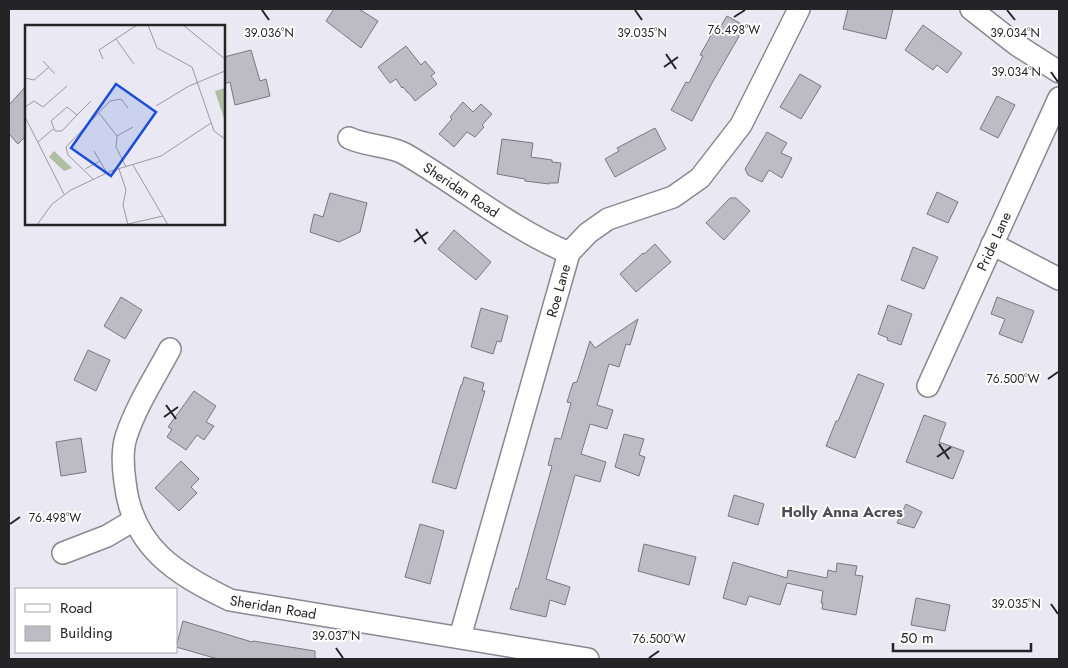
<svg xmlns="http://www.w3.org/2000/svg" width="1068" height="668" font-family="Jost,sans-serif">
  <style>
    .building { fill: #bdbcc5; stroke: #797880 }
    .lines { fill: none; stroke-linecap: round; stroke-linejoin: round }
    .minor-casing { stroke: #898890; stroke-width: 24 }
    .minor { stroke: #fff; stroke-width: 21 }
    .ticks { fill: none; stroke: #242427; stroke-width: 2 }
    .labels { text-anchor: middle; dominant-baseline: central; stroke-width: 4; stroke-linejoin: round; paint-order: stroke }
    .street-label { font-size: 14px; fill: #242427; stroke: #fff }
    .neighbourhood-label { font-size: 15px; font-weight: bold; fill: #4d4c54; stroke: #fff }
    .inset-road { fill: none; stroke: #9b9aa1; stroke-width: 1 }
    .view { fill: #1d4ed8; fill-opacity: 0.15; stroke: #1d4ed8; stroke-width: 2.5 }
    .inset-edge { fill: none; stroke: #242427; stroke-width: 2.5 }
    .ticks-label { font-size: 12px; text-anchor: middle; fill: #242427; stroke: #fff; stroke-width: 4; stroke-linejoin: round; paint-order: stroke }
  </style>
  <rect width="100%" height="100%" fill="#eae9f3"/>
  <g class="building">
    <polygon points="334,9 359,9 378,21 361,48 326,21"/>
    <polygon points="848,9 893,9 886,39 843,29"/>
    <polygon points="727,16 745,26 712,83 692,121 671,110 686,82 689,83 703,56 700,55 716,27 719,29"/>
    <polygon points="923,25 962,53 947,73 937,65 933,70 905,50"/>
    <polygon points="406,46 421,65 425,61 435,73 431,76 437,84 415,101 409,93 408,93 403,87 402,88 396,79 390,83 378,67"/>
    <polygon points="251,50 260,81 266,79 270,96 235,105 230,82 224,84 224,57"/>
    <polygon points="800,74 821,86 801,119 780,107"/>
    <polygon points="26,86 26,136 18,144 9,134 9,105"/>
    <polygon points="997,96 1015,105 998,138 980,129"/>
    <polygon points="463,102 473,112 481,104 492,114 482,125 484,127 475,137 467,132 454,147 439,134 452,119 450,117"/>
    <polygon points="655,128 666,149 615,177 605,159 619,151 617,148"/>
    <polygon points="767,132 787,143 781,153 792,158 782,178 769,170 762,182 748,175 745,169"/>
    <polygon points="502,139 533,143 531,157 552,160 552,162 561,163 558,183 549,183 549,184 525,181 525,179 497,174"/>
    <polygon points="937,192 958,202 948,223 927,214"/>
    <polygon points="330,193 367,203 360,232 339,242 310,232 314,214 323,217"/>
    <polygon points="730,198 736,198 750,211 724,240 706,223"/>
    <polygon points="454,230 491,262 476,280 438,249"/>
    <polygon points="655,244 671,262 636,292 620,274 643,253 644,254"/>
    <polygon points="913,247 938,257 924,289 901,280"/>
    <polygon points="121,297 142,310 125,339 104,326"/>
    <polygon points="997,297 1034,311 1022,343 999,334 1005,319 991,314"/>
    <polygon points="888,305 912,314 901,345 887,340 888,338 878,334"/>
    <polygon points="481,308 508,316 501,342 497,341 493,354 471,347"/>
    <polygon points="638,319 630,345 626,344 619,367 609,364 597,405 613,410 607,429 590,424 581,454 606,462 600,482 575,475 546,579 570,587 565,605 550,600 546,617 510,609 516,588 518,589 552,466 548,465 555,438 561,439 571,403 567,402 573,383 577,382 590,341 595,348"/>
    <polygon points="88,350 110,360 96,391 74,380"/>
    <polygon points="858,374 884,384 855,458 826,446 836,421 838,421"/>
    <polygon points="464,377 484,383 482,391 485,391 456,489 432,482 461,385 462,385"/>
    <polygon points="194,391 216,406 206,422 214,426 204,440 197,435 186,450 167,437 172,429 168,427"/>
    <polygon points="924,415 946,423 939,442 964,451 953,479 906,462"/>
    <polygon points="624,434 644,439 639,455 645,457 639,476 615,467"/>
    <polygon points="81,438 86,472 61,476 56,442"/>
    <polygon points="181,461 199,479 191,487 197,493 179,511 155,488"/>
    <polygon points="734,495 764,504 758,525 728,516"/>
    <polygon points="906,504 922,512 914,528 897,523"/>
    <polygon points="420,524 444,531 430,584 405,577"/>
    <polygon points="644,544 696,557 689,585 638,571"/>
    <polygon points="733,562 787,578 788,570 827,578 828,570 836,572 837,563 857,566 855,575 863,576 856,615 822,609 823,603 821,603 823,591 787,583 780,605 749,596 746,605 723,598"/>
    <polygon points="916,598 950,605 945,631 911,625"/>
    <polygon points="183,621 252,642 253,641 315,651 315,659 218,659 176,647"/>
  </g>
  <g class="lines">
    <g class="minor-casing">
      <g id="minor">
        <polyline points="971,9 1017,45 1059,72"/>
        <path id="s1" d="M349,138C366,146 391,146 405,154C460,186 510,228 569,253"/>
        <polyline points="992,244 1059,279"/>
        <path id="s2" d="M170,349C155,377 136,406 126,437C122,450 123,468 125,482C132,547 176,574 230,600L588,659"/>
        <path id="s3" d="M928,386L1059,98"/>
        <polyline points="63,553 107,536 134,520"/>
        <path id="s4" d="M460,637L569,253L588,233L608,219L673,197L700,178L741,125L799,9"/>
      </g>
    </g>
    <use href="#minor" class="minor"/>
  </g>
  <path class="ticks" d="M262,10L269,20M635,10L642,20M1007,10L1015,20M734,17L745,10M666,54L676,69M664,67L678,57M1051,72L1058,82M416,229L426,244M414,242L428,232M1048,379L1058,372M166,405L176,419M164,417L178,407M939,444L949,459M937,457L951,447M10,524L20,517M1051,604L1058,614M336,648L343,658M649,658L659,651"/>
  <g class="labels">
    <g class="street-label">
      <text stroke="none"><textPath href="#s1" startOffset="125">Sheridan Road</textPath></text>
      <text stroke="none"><textPath href="#s3" startOffset="159">Pride Lane</textPath></text>
      <text stroke="none"><textPath href="#s4" startOffset="360">Roe Lane</textPath></text>
      <text stroke="none"><textPath href="#s2" startOffset="354">Sheridan Road</textPath></text>
    </g>
    <g class="neighbourhood-label">
      <text x="842" y="512">Holly Anna Acres</text>
    </g>
  </g>
  <g transform="translate(25 25)">
    <rect width="200" height="200" fill="#eae9f3"/>
    <path d="M200,63V97L190,66ZM29,126L47,143L39,146L24,132Z" fill="#b0bea2"/>
    <path class="inset-road" d="M123,0L132,23L167,42L189,106L200,114M158,0L200,34M91,14L109,39M78,34L74,25L112,0M18,36L30,49M0,53L9,55L24,42M131,81L164,61L200,46M0,82L9,76L18,82L42,61M42,82L52,90L37,106H30L26,96ZM74,88L92,111L91,122L101,142M52,90L66,76M0,92L39,169M92,111L108,102M13,117L28,104M69,126L82,148M108,140L143,200M60,144L75,136M94,144L101,165L98,180L103,200M68,154L43,130L41,122L85,76L96,74L103,83M103,199L138,191M12,200L27,179L46,165L86,146L136,131L186,98"/>
    <path class="view" d="M91,59L131,87L86,151L46,123Z"/>
    <rect width="200" height="200" class="inset-edge"/>
  </g>
  <g class="ticks-label">
    <text x="734" y="34">76.498°W</text>
    <text x="642" y="37">39.035°N</text>
    <text x="269" y="37">39.036°N</text>
    <text x="1015" y="37">39.034°N</text>
    <text x="1016" y="76">39.034°N</text>
    <text x="1013" y="383">76.500°W</text>
    <text x="55" y="522">76.498°W</text>
    <text x="1016" y="608">39.035°N</text>
    <text x="336" y="640">39.037°N</text>
    <text x="659" y="643">76.500°W</text>
  </g>
  <rect width="1068" height="668" fill="none" stroke="#242427" stroke-width="20"/>
  <rect x="15" y="588" width="162" height="65" fill="#ffffff" stroke="#a7a7a9"/>
  <rect x="25" y="604" width="25" height="8" fill="#ffffff" stroke="#a7a7a9"/>
  <text x="60" y="613" font-size="15" fill="#242427">Road</text>
  <rect x="25" y="626" width="25" height="15" fill="#bdbcc5" stroke="#a7a7a9"/>
  <text x="60" y="638" font-size="15" fill="#242427">Building</text>
  <path d="M893 643v8h138v-8" fill="none" stroke="#242427" stroke-width="2.5"/>
  <text x="900" y="643" font-size="15" fill="#242427" stroke="#ffffff" stroke-width="4" paint-order="stroke">50 m</text>
</svg>
